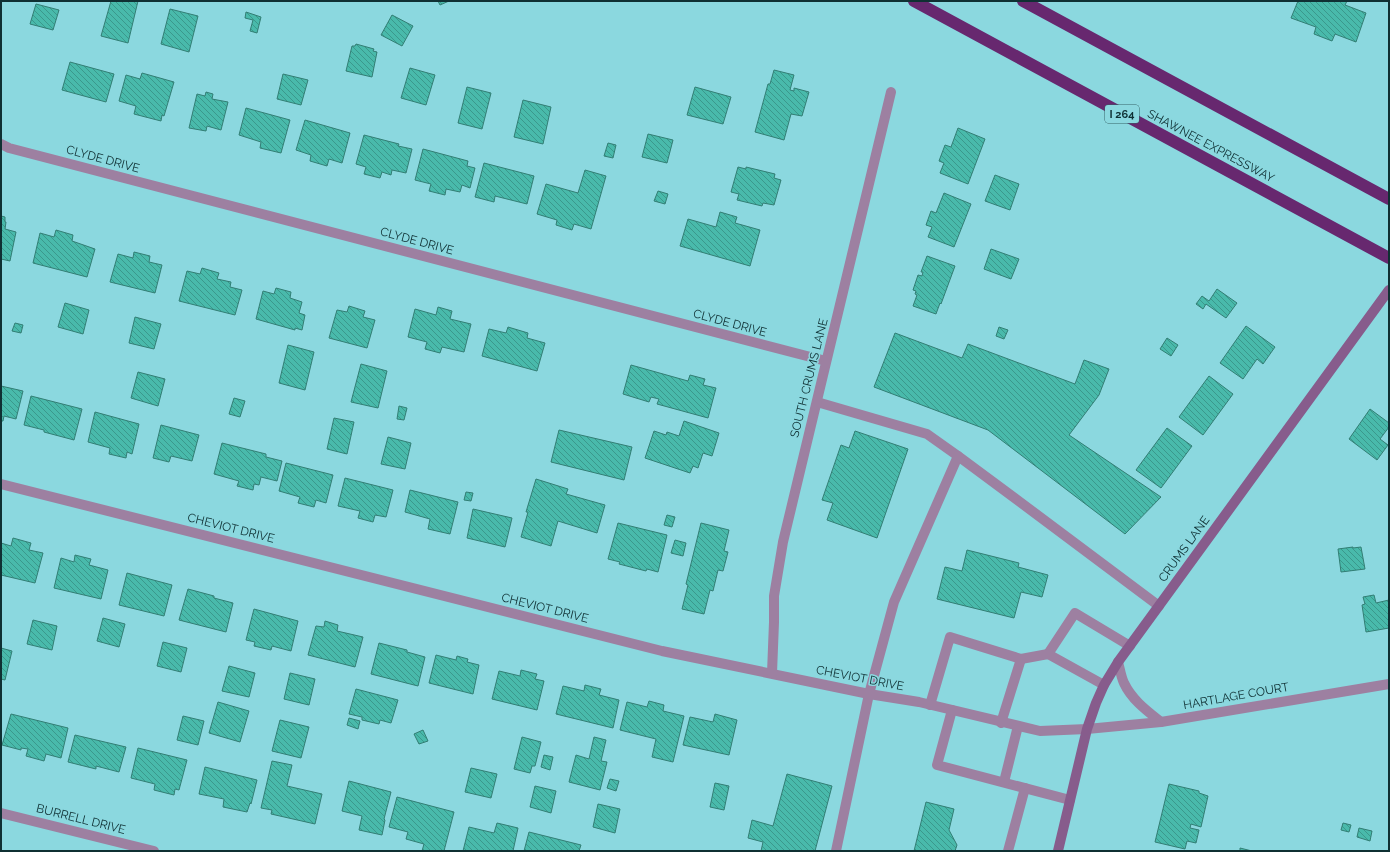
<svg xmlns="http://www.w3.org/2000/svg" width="1390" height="852" font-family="Raleway,sans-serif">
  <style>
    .building { fill: url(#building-back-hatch); stroke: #327e74 }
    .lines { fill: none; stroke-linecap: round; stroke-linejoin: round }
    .lane { stroke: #9d80a1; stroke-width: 10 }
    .street { stroke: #9d80a1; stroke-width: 10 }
    .secondary { stroke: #875c8c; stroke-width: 10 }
    .highway { stroke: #67286f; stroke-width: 12 }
    .labels { text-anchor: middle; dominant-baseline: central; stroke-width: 3; stroke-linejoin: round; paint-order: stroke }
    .shield { fill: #8bd8df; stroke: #346267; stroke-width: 1 }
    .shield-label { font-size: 11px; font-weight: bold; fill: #0f3033 }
    .street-label { font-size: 12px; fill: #0f3033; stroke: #8bd8df }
  </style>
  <defs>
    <pattern id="building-back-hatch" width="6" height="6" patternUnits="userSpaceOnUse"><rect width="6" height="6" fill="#49baab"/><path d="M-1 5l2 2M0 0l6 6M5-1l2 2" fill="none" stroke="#3b988c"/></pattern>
  </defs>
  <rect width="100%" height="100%" fill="#8bd8df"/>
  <g class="building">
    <polygon points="111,1 138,1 128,43 101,36"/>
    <polygon points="438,1 449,1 440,5"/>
    <polygon points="1298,1 1347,1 1345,5 1366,13 1356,42 1335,34 1332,41 1314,34 1316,27 1291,18"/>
    <polygon points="36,4 59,10 53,30 30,24"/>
    <polygon points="170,9 198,16 189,52 161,44"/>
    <polygon points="246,12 261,17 257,33 250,31 253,20 245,18"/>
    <polygon points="392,15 413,26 402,46 381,35"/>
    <polygon points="356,44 374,49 373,51 377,52 372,77 346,71 352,46 355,46"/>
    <polygon points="70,62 114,74 106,102 62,90"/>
    <polygon points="410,68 435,75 426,105 401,98"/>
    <polygon points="774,70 794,75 790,90 794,91 794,88 809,92 802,116 791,114 784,140 755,132 768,84 770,84"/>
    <polygon points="142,73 174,82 164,116 162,115 161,121 134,114 136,106 119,101 126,75 140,79"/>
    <polygon points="283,74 308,80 301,105 277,99"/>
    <polygon points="467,87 491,93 482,129 458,123"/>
    <polygon points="695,87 731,97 723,124 687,115"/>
    <polygon points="206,92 213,94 212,99 228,102 221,130 207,126 206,131 189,128 197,94 205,96"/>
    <polygon points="523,100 551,107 543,144 514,137"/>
    <polygon points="246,108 290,120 281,153 260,148 261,142 239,135"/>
    <polygon points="305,120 350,133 342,163 329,159 327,166 310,161 311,155 296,150"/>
    <polygon points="958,128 985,139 968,184 940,173 944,163 939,161 945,145 951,147"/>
    <polygon points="648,134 673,140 667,163 642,157"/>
    <polygon points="364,135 399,144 398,146 412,149 406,173 392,170 391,175 382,172 380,178 364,174 366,167 356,164"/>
    <polygon points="608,143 616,145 613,158 604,156"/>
    <polygon points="423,149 468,161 467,166 475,168 470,188 462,185 460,192 446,189 445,195 429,191 431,184 415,180"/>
    <polygon points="484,163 534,176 527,204 495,196 494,202 475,197"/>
    <polygon points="738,167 746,169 746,167 775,174 774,178 781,180 774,205 763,203 762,206 737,200 739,194 731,192"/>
    <polygon points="585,170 606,176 591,229 574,224 572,230 556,225 557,220 537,214 546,184 578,193"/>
    <polygon points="995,175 1019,184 1010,210 985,201"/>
    <polygon points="658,191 668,194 665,204 654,201"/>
    <polygon points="944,193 971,204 954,247 928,237 932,227 926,225 931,211 936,213"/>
    <polygon points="720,212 737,217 735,223 760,230 750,266 680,246 688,219 716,227"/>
    <polygon points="1,216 5,217 5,222 6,222 5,229 16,232 10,261 1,259"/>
    <polygon points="56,230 73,235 72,241 95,249 87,277 33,263 40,233 54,237"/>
    <polygon points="991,249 1019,259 1011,279 984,269"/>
    <polygon points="134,252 150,256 149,262 162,265 155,293 110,282 118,254 133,258"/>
    <polygon points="927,256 955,266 941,304 940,303 936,314 913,306 917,295 915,294 916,291 913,290 918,275 922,276 923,272 921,272"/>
    <polygon points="202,268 219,273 217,279 231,282 230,287 242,290 235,315 179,301 187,271 200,274"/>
    <polygon points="276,288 291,292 290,298 302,302 299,313 305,315 302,330 295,328 295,330 256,319 263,291 274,294"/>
    <polygon points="1217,289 1237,303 1226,318 1206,304 1203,309 1196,304 1202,296 1209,301"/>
    <polygon points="65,303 89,310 83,334 58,327"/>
    <polygon points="349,306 365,311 363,317 375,320 367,348 329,338 337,310 347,312"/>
    <polygon points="438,307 452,311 450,319 471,324 464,352 442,347 440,353 425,349 427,342 408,337 415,309 436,315"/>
    <polygon points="135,317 161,324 154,349 129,343"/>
    <polygon points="15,323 23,325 21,333 12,331"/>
    <polygon points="1246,326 1275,347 1263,364 1257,359 1243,379 1220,363"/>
    <polygon points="508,327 528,333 527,338 545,343 537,371 482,356 489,329 506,333"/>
    <polygon points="999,327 1008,330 1004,339 996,336"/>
    <polygon points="895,333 962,358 968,344 1075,384 1084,360 1109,369 1099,395 1069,435 1161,497 1125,534 988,430 874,387"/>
    <polygon points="1167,338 1178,345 1171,356 1160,349"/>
    <polygon points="288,345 314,352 305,390 279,383"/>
    <polygon points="361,364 387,371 378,408 351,402"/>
    <polygon points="631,365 688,381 690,375 705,379 703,385 716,388 708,418 657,404 659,399 651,397 649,402 623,394"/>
    <polygon points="138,372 165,379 158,406 131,398"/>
    <polygon points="1209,376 1233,394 1203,435 1179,417"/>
    <polygon points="1,386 23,391 16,419 4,416 3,421 1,421"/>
    <polygon points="31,396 82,409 74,440 44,432 44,430 24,425"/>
    <polygon points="234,398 245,401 240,417 229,414"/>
    <polygon points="399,406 407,408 404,420 397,419"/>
    <polygon points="1370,409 1389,423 1389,427 1380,439 1388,445 1377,460 1349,439"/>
    <polygon points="95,412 139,424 132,454 127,452 126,458 109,454 110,448 88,442"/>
    <polygon points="334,418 354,422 347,454 327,449"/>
    <polygon points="684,421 719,433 712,456 703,453 698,468 693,466 690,473 645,458 654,431 666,435 667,432 679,436"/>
    <polygon points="161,425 199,435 192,461 171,456 169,462 153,458"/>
    <polygon points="1167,428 1192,446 1161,488 1136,470"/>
    <polygon points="559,430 632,447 624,480 551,462"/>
    <polygon points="855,431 908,449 877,538 827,520 833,503 822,500 841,445 849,448"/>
    <polygon points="388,437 411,443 405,469 381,464"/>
    <polygon points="222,443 266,454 266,457 282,461 277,481 261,477 259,485 254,484 253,490 237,486 239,481 214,474"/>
    <polygon points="286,463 333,475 326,503 316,500 314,507 298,503 300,497 279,491"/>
    <polygon points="345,478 393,490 386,517 375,515 373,522 358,518 360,511 338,506"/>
    <polygon points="536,479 568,489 566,494 605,505 597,533 558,521 551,546 521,537 528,512 526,512"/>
    <polygon points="410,490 458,502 450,534 428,529 430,519 405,512"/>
    <polygon points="466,492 473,493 471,501 464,500"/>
    <polygon points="473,509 512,518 505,547 467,538"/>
    <polygon points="667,515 675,517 672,527 664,525"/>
    <polygon points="618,523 667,535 658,572 647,569 646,571 619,564 620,562 608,559"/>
    <polygon points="701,523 729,530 724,551 728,552 723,571 718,570 713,591 710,590 704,614 682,609 688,585 686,584"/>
    <polygon points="13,538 31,543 29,550 43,553 35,583 1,575 1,543 11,546"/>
    <polygon points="675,540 686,543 683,556 671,553"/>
    <polygon points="1353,547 1353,548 1361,547 1365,569 1341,572 1338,549"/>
    <polygon points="967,550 1019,563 1018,567 1048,575 1042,597 1021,592 1014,618 937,599 945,567 962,571"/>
    <polygon points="75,555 91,559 89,565 108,570 101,599 54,588 61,558 74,562"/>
    <polygon points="127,573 172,585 164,616 119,605"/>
    <polygon points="188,589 214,596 214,598 233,603 226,632 179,620"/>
    <polygon points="1374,595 1376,603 1389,600 1389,628 1366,632 1362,605 1365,604 1363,597"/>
    <polygon points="254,609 298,621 291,651 272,646 271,650 254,646 255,642 246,640"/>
    <polygon points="103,618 125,624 119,647 97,641"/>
    <polygon points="33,620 57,626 52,650 27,644"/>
    <polygon points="325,621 338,625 337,631 363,637 355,667 308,655 316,626 324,627"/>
    <polygon points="163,642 187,648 181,672 157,666"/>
    <polygon points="379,643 407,650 407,652 425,657 418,686 371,674"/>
    <polygon points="1,648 12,651 5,680 1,679"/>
    <polygon points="436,655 456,660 457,656 468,659 467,662 479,665 473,694 429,683"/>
    <polygon points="229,666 255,673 249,697 222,691"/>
    <polygon points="521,670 537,674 535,679 544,681 537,710 492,699 499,671 520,676"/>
    <polygon points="290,673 315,679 309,705 284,699"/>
    <polygon points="585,685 601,689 599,695 619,700 613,728 556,714 563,686 584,691"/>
    <polygon points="356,689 398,700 391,723 380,720 379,724 362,720 362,717 349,714"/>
    <polygon points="649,701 664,705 663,711 684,716 673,762 652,757 656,739 620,730 627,702 647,707"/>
    <polygon points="218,702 249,711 240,742 209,733"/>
    <polygon points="11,714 68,728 61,758 46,754 44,761 26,756 28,749 21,748 21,750 2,745"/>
    <polygon points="715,714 737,720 729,755 683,745 690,717 713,722"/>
    <polygon points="183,716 204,721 198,745 177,740"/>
    <polygon points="349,718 360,721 358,729 347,725"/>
    <polygon points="280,720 309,727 301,758 272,751"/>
    <polygon points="423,730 428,741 419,744 414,734"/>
    <polygon points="75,735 126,747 119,772 96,766 96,769 68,762"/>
    <polygon points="522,737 541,742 535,766 532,766 530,773 514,769"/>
    <polygon points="594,737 606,740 601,761 607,762 600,790 569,782 576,755 589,759"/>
    <polygon points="138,748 187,760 179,790 175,789 174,795 154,790 155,784 131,778"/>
    <polygon points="544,755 553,757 550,770 541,767"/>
    <polygon points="272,761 292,765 287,786 322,794 315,824 271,814 272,810 261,808"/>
    <polygon points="205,767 257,780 251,804 250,803 247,812 223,807 224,799 199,794"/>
    <polygon points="471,768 497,774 491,798 465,792"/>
    <polygon points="787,774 832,786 815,851 761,851 763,842 748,838 752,820 773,826"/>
    <polygon points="610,779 619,781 616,791 607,788"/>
    <polygon points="349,781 391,792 384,819 385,820 382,835 359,830 362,816 342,811"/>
    <polygon points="715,783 729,786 724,810 710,807"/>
    <polygon points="1169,784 1199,791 1199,793 1208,796 1201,827 1191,824 1190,828 1199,830 1196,843 1187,841 1185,849 1155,842"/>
    <polygon points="535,786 556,791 551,813 530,807"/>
    <polygon points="397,797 454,812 444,851 422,851 424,844 406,839 408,832 389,827"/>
    <polygon points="926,802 954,809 949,830 957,845 955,851 914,851"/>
    <polygon points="598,804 620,809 615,833 593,827"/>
    <polygon points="497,823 518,828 513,851 463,851 469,827 494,833"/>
    <polygon points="1343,823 1351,825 1349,832 1341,830"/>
    <polygon points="1359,828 1372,831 1370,841 1357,837"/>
    <polygon points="529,832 581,845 579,851 524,851"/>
    <polygon points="1240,848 1252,851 1240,851"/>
  </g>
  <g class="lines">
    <g class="lane">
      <polyline points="817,402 927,434 958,456"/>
      <polyline points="1048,654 1075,613 1130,646"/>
      <polyline points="1021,659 1048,654 1104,685"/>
      <polyline points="930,705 950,637 1021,659 1001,723"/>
      <polyline points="952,710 937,765 1070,800"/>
      <polyline points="1004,782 1018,726"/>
      <polyline points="836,851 869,694 894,602 958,456 1020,502 1159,606"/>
      <polyline points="1008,851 1025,788"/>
    </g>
    <g class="street">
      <polyline points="1,144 9,148 826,361"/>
      <polyline points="1,484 662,651 869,694 919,702 1040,731 1087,729 1161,722 1389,684"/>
      <path d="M1118,662C1120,669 1121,677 1124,683C1132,700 1147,711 1161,722"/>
      <polyline points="772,673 774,622 774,596 783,542 891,92"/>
      <polyline points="1,813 154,851"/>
    </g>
    <polyline class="secondary" points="1058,851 1087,729 1096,703 1104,685 1118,662 1389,290"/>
    <g class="highway">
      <polyline points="914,1 1389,258"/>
      <polyline points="1023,1 1389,199"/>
    </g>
  </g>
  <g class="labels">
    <rect class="shield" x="1105" y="105" width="34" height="18" rx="3"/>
    <g class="shield-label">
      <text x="1122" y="114">I 264</text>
    </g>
    <g class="street-label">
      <text transform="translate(1211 146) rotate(28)">SHAWNEE EXPRESSWAY</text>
      <text transform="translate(103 159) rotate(15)">CLYDE DRIVE</text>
      <text transform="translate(417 241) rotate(15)">CLYDE DRIVE</text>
      <text transform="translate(730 323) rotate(15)">CLYDE DRIVE</text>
      <text transform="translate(809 378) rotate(-76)">SOUTH CRUMS LANE</text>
      <text transform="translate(231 528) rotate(14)">CHEVIOT DRIVE</text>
      <text transform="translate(1184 549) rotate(-54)">CRUMS LANE</text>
      <text transform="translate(545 608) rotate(14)">CHEVIOT DRIVE</text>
      <text transform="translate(860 678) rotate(11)">CHEVIOT DRIVE</text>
      <text transform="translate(1236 696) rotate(-10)">HARTLAGE COURT</text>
      <text transform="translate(81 819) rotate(14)">BURRELL DRIVE</text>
    </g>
  </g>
  <rect width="1390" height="852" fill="none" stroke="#0f3033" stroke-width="4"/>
</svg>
